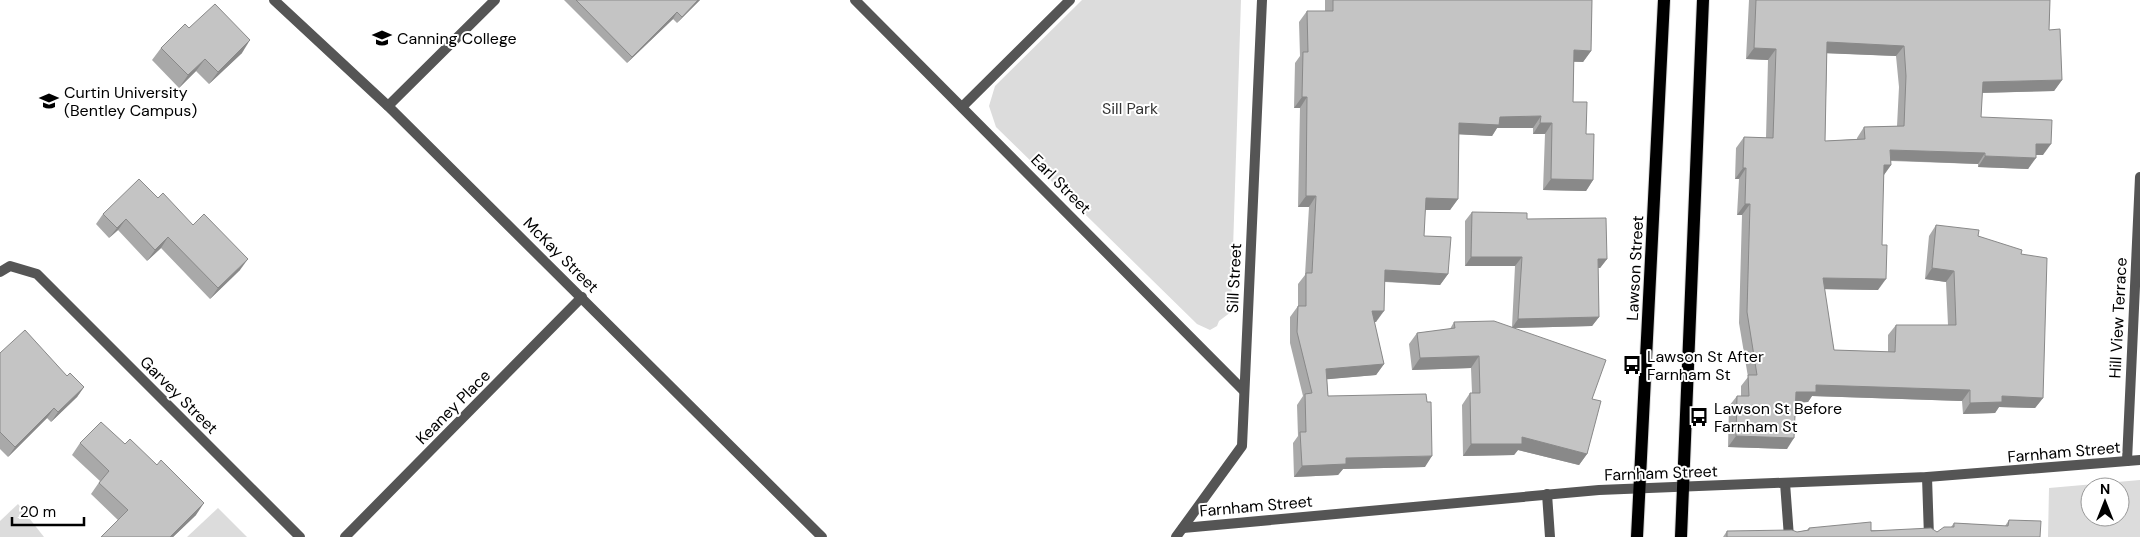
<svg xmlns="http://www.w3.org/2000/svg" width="2140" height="537" font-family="'DM Sans',sans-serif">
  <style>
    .green { fill: #dcdcdc; fill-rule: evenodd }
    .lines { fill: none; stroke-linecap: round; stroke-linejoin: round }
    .primary-casing { stroke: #dbdbdb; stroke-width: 14 }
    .lane { stroke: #555; stroke-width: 10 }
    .street { stroke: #555; stroke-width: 10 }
    .primary { stroke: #000; stroke-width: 12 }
    .wall { fill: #a9a9a9; fill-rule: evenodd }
    .shaded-wall { fill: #898989 }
    .building { fill: #c4c4c4; stroke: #898989; fill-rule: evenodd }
    .labels { text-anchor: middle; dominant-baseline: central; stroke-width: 4; stroke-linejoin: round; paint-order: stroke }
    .poi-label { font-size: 16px; fill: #000; stroke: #fff; text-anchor: start }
    .park-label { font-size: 16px; fill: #333; stroke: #fff }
    .street-label { font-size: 16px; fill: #000; stroke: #fff }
  </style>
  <rect width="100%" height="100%" fill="#fff"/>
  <g class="green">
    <polygon points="1082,0 1241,0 1231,312 1219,321 1217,326 1210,330 1197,324 996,127 989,106 995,86"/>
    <path d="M2140,480V537H2048L2049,488ZM2090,487H2120V517H2090Z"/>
    <polygon points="18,504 44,537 0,537 0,521"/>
    <polygon points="218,508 247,537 187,537"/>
  </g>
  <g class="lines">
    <g class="primary-casing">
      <g id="primary">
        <polyline points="1637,537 1664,0"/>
        <polyline points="1681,537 1703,0"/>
      </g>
    </g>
    <g class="lane">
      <polyline points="1927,477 1929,537"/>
      <polyline points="1785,483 1789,537"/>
      <polyline points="1547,494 1550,537"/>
    </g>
    <g class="street">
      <polyline points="274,0 388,106 822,537"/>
      <polyline points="855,0 1244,391"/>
      <polyline points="388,106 495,0"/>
      <polyline points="962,107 1070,0"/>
      <polyline points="0,272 10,266 37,274 300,537"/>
      <polyline points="2127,461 2140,177"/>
      <polyline points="1183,528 1599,490 1927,477 2140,460"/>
      <polyline points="345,537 582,297"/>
      <polyline points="1176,537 1242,446 1262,0"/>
    </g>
    <use href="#primary" class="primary"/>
  </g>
  <g class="wall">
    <polygon points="564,0 700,0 677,23 673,19 627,63"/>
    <polygon points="1325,0 1592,0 1591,51 1583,62 1574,62 1573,102 1586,134 1593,180 1586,191 1543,190 1545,134 1533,134 1533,128 1497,128 1492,136 1459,134 1458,199 1450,210 1425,210 1424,236 1448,274 1440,285 1385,282 1376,322 1374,322 1384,364 1376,375 1327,379 1328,396 1425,467 1343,469 1338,475 1294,477 1293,443 1298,436 1297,405 1303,396 1290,343 1290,317 1298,306 1298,284 1305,275 1309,207 1298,207 1300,108 1294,108 1295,63 1300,56 1299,22 1307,11 1325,11"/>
    <path d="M1749,0H2050L2049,30L2062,80L2054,91L1982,93L1981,117L2043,155H2036L2028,169L1978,167V164L1891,161V165L1884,175L1878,290L1824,289L1834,350L1888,352V335L1896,325H1948L1946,282L1925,279L1929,236L1936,225L1978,236L2021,254L2043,398L2035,408L1999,407L1995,413L1963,414L1962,401L1812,396L1808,402L1795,403L1787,449L1728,447L1729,406L1737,396H1741V386L1748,377L1739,323L1742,215H1737L1739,179H1735L1736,148L1744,137L1766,138L1768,60L1746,59ZM1827,53L1896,56L1899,87L1897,126L1864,127L1857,138V139L1825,141Z"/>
    <polygon points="189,28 242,53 209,84 196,71 179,88 152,60 161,48"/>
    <polygon points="158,198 193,225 240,270 210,299 161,248 147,261 118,230 109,238 96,224 103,214"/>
    <polygon points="1472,212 1527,219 1607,259 1600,268 1598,268 1599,317 1592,326 1514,328 1592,399 1587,454 1579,465 1518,450 1514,455 1463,456 1462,405 1470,393 1472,393 1471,368 1412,370 1409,344 1417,333 1450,329 1454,322 1512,327 1515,266 1465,266 1465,221"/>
    <polygon points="0,353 67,376 84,387 77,397 51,422 47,418 8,457 0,449"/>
    <polygon points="80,443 196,515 173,537 101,537 118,520 91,494 100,481 72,455"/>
    <polygon points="2009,520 2040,537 1723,537 1727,531 1797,532 1807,530 1809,528 1937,532 1951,527 1954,523 2005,526"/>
  </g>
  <g class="shaded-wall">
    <polygon points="698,0 700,0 677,23 682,17"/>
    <polygon points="677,12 673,19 627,63 632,57"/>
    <polygon points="250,40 242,53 209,84 218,72"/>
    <polygon points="1827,42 1904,46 1896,56 1820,53"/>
    <polygon points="1754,48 1776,49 1768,60 1746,59"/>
    <polygon points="1574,50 1591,51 1583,62 1566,61"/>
    <polygon points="205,59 196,71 179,88 188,75"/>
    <polygon points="2062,80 2054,91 1975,93 1983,82"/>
    <polygon points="1302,97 1307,97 1300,108 1294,108"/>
    <polygon points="1541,116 1533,128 1497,128 1492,136 1451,134 1459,123 1500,117"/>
    <polygon points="1540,123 1552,123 1545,134 1533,134"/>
    <polygon points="2036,144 2051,144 2043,155 2029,155"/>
    <polygon points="1890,150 1985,153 1978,164 1883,160"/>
    <polygon points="1985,156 2036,158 2028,169 1978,167"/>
    <polygon points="1884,165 1891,165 1883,176"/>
    <polygon points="1743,168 1746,168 1739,179 1735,179"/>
    <polygon points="1551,179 1593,180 1586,191 1543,190"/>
    <polygon points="1306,196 1316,196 1309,207 1298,207"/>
    <polygon points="1426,198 1458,199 1450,210 1418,210"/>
    <polygon points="1745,204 1750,204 1742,215 1737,215"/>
    <polygon points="126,219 118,230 109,238 117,228"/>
    <polygon points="168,237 161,248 147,261 155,250"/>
    <polygon points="1471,257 1522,257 1515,266 1465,266"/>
    <polygon points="248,259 240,270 210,299 218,288"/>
    <polygon points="1598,259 1607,259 1600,268 1592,268"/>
    <polygon points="1932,268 1954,271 1946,282 1925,279"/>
    <polygon points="1385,270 1448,274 1440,285 1377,281"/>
    <polygon points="1823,278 1886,279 1878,290 1815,289"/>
    <polygon points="1372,311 1384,311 1376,322 1364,322"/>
    <polygon points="1599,317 1592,326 1512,328 1518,319"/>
    <polygon points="1479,356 1471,368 1412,370 1420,358"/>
    <polygon points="1384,364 1376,375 1319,380 1326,369"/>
    <polygon points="1816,385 1970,390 1962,401 1812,396 1808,402 1788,403 1796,392"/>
    <polygon points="84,387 77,397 51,422 58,412"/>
    <polygon points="2002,396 2043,398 2035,408 1999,407 1995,413 1963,414 1970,403"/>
    <polygon points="54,408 47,418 8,457 15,447"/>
    <polygon points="1736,436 1794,438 1787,449 1728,447"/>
    <polygon points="1522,437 1587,454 1579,465 1518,450 1514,455 1463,456 1471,444"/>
    <polygon points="1432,456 1425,467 1343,469 1338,475 1294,477 1302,466 1346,458"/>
    <polygon points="204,503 196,515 173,537 170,537"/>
  </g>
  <g class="building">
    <polygon points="576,0 698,0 682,17 677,12 632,57"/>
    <polygon points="1333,0 1592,0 1591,51 1574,50 1573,102 1587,102 1586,134 1594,134 1593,180 1551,179 1552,123 1540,123 1541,116 1500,117 1499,125 1459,123 1458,199 1426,198 1424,236 1451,237 1448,274 1385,270 1384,311 1372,311 1384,364 1326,369 1328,396 1426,394 1427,402 1431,402 1432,456 1346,458 1346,464 1302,466 1300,432 1306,432 1305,394 1312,393 1297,332 1298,306 1306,306 1306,273 1312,273 1316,196 1306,196 1307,97 1302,97 1303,52 1308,52 1307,11 1333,11"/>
    <path d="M1756,0H2050L2049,30L2060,29L2062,80L1983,82L1981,117L2052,120L2051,144H2036V158L1985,156V153L1890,150L1891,165H1884L1882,245H1887L1886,279L1823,278L1834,350L1895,352L1896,325H1956L1954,271L1932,268L1936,225L1979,230L1978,236L2022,250L2021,254L2047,258L2043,398L2002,396V402L1970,403V390L1816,385V392H1796L1794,438L1736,436L1737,396H1749L1748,375H1757L1747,312L1750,204H1745L1746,168H1743L1744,137L1773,138L1776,49L1754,48ZM1827,42L1904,46L1906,76L1904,126L1864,127L1865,139L1825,141Z"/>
    <polygon points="215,4 250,40 218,72 205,59 188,75 161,48 185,24 189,28"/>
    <polygon points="139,179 158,198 163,193 193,225 204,214 248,259 218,288 168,237 155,250 126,219 117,228 103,214"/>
    <polygon points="1472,212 1527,213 1527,219 1606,218 1607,259 1598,259 1599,317 1518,319 1522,257 1471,257"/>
    <polygon points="1494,321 1606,360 1592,399 1601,401 1587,454 1522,437 1522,444 1471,444 1470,393 1480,393 1479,356 1420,358 1417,333 1455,328 1454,322"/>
    <polygon points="25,330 67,376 70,373 84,387 58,412 54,408 15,447 0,432 0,353"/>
    <polygon points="101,422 125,444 130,439 157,465 161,460 204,503 170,537 101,537 128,510 99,483 109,471 80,443"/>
    <polygon points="2009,520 2041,521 2040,537 1727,537 1727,531 1792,530 1797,532 1809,530 1809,528 1871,522 1871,531 1931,528 1937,532 1944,527 1954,527 1954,523 2008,526"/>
  </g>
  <defs>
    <g id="university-bare" transform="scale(1.5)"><path d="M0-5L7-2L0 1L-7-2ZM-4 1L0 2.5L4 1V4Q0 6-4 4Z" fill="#000" stroke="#fff" stroke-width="2.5" paint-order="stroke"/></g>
    <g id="bus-bare" transform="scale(1.5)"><path d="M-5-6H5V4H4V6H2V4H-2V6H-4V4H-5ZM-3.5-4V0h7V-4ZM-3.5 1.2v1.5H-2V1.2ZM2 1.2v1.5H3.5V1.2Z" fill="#000" stroke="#fff" stroke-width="2.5" paint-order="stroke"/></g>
  </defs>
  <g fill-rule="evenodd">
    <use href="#university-bare" x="382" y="38"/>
    <use href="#university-bare" x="49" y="101"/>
    <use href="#bus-bare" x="1632" y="365"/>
    <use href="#bus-bare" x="1699" y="417"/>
  </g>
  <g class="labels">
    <g class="poi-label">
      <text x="397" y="38">Canning College</text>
      <text x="64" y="92">Curtin University<tspan x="64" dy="18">(Bentley Campus)</tspan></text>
      <text x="1647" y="356">Lawson St After<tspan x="1647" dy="18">Farnham St</tspan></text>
      <text x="1714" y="408">Lawson St Before<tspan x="1714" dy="18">Farnham St</tspan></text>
    </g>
    <g class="park-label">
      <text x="1130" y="108">Sill Park</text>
    </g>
    <g class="street-label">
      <text transform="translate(1061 184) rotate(45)">Earl Street</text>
      <text transform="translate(561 255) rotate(45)">McKay Street</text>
      <text transform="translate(1635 268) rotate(-87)">Lawson Street</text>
      <text transform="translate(1234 278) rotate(-87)">Sill Street</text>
      <text transform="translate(2118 318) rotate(-87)">Hill View Terrace</text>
      <text transform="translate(179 395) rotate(45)">Garvey Street</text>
      <text transform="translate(453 407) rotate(-45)">Keaney Place</text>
      <text transform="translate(2064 452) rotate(-5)">Farnham Street</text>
      <text transform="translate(1661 473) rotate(-2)">Farnham Street</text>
      <text transform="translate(1256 506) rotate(-5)">Farnham Street</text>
    </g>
  </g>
  <g transform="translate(2105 502)"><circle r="24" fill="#ffffff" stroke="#999999"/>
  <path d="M0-4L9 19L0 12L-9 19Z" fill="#000000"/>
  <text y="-8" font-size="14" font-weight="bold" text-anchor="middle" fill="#000000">N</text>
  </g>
  <path d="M12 517v8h72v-8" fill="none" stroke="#000000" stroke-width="2.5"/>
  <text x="20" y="517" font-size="15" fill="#000000" stroke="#ffffff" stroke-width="4" paint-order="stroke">20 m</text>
</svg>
